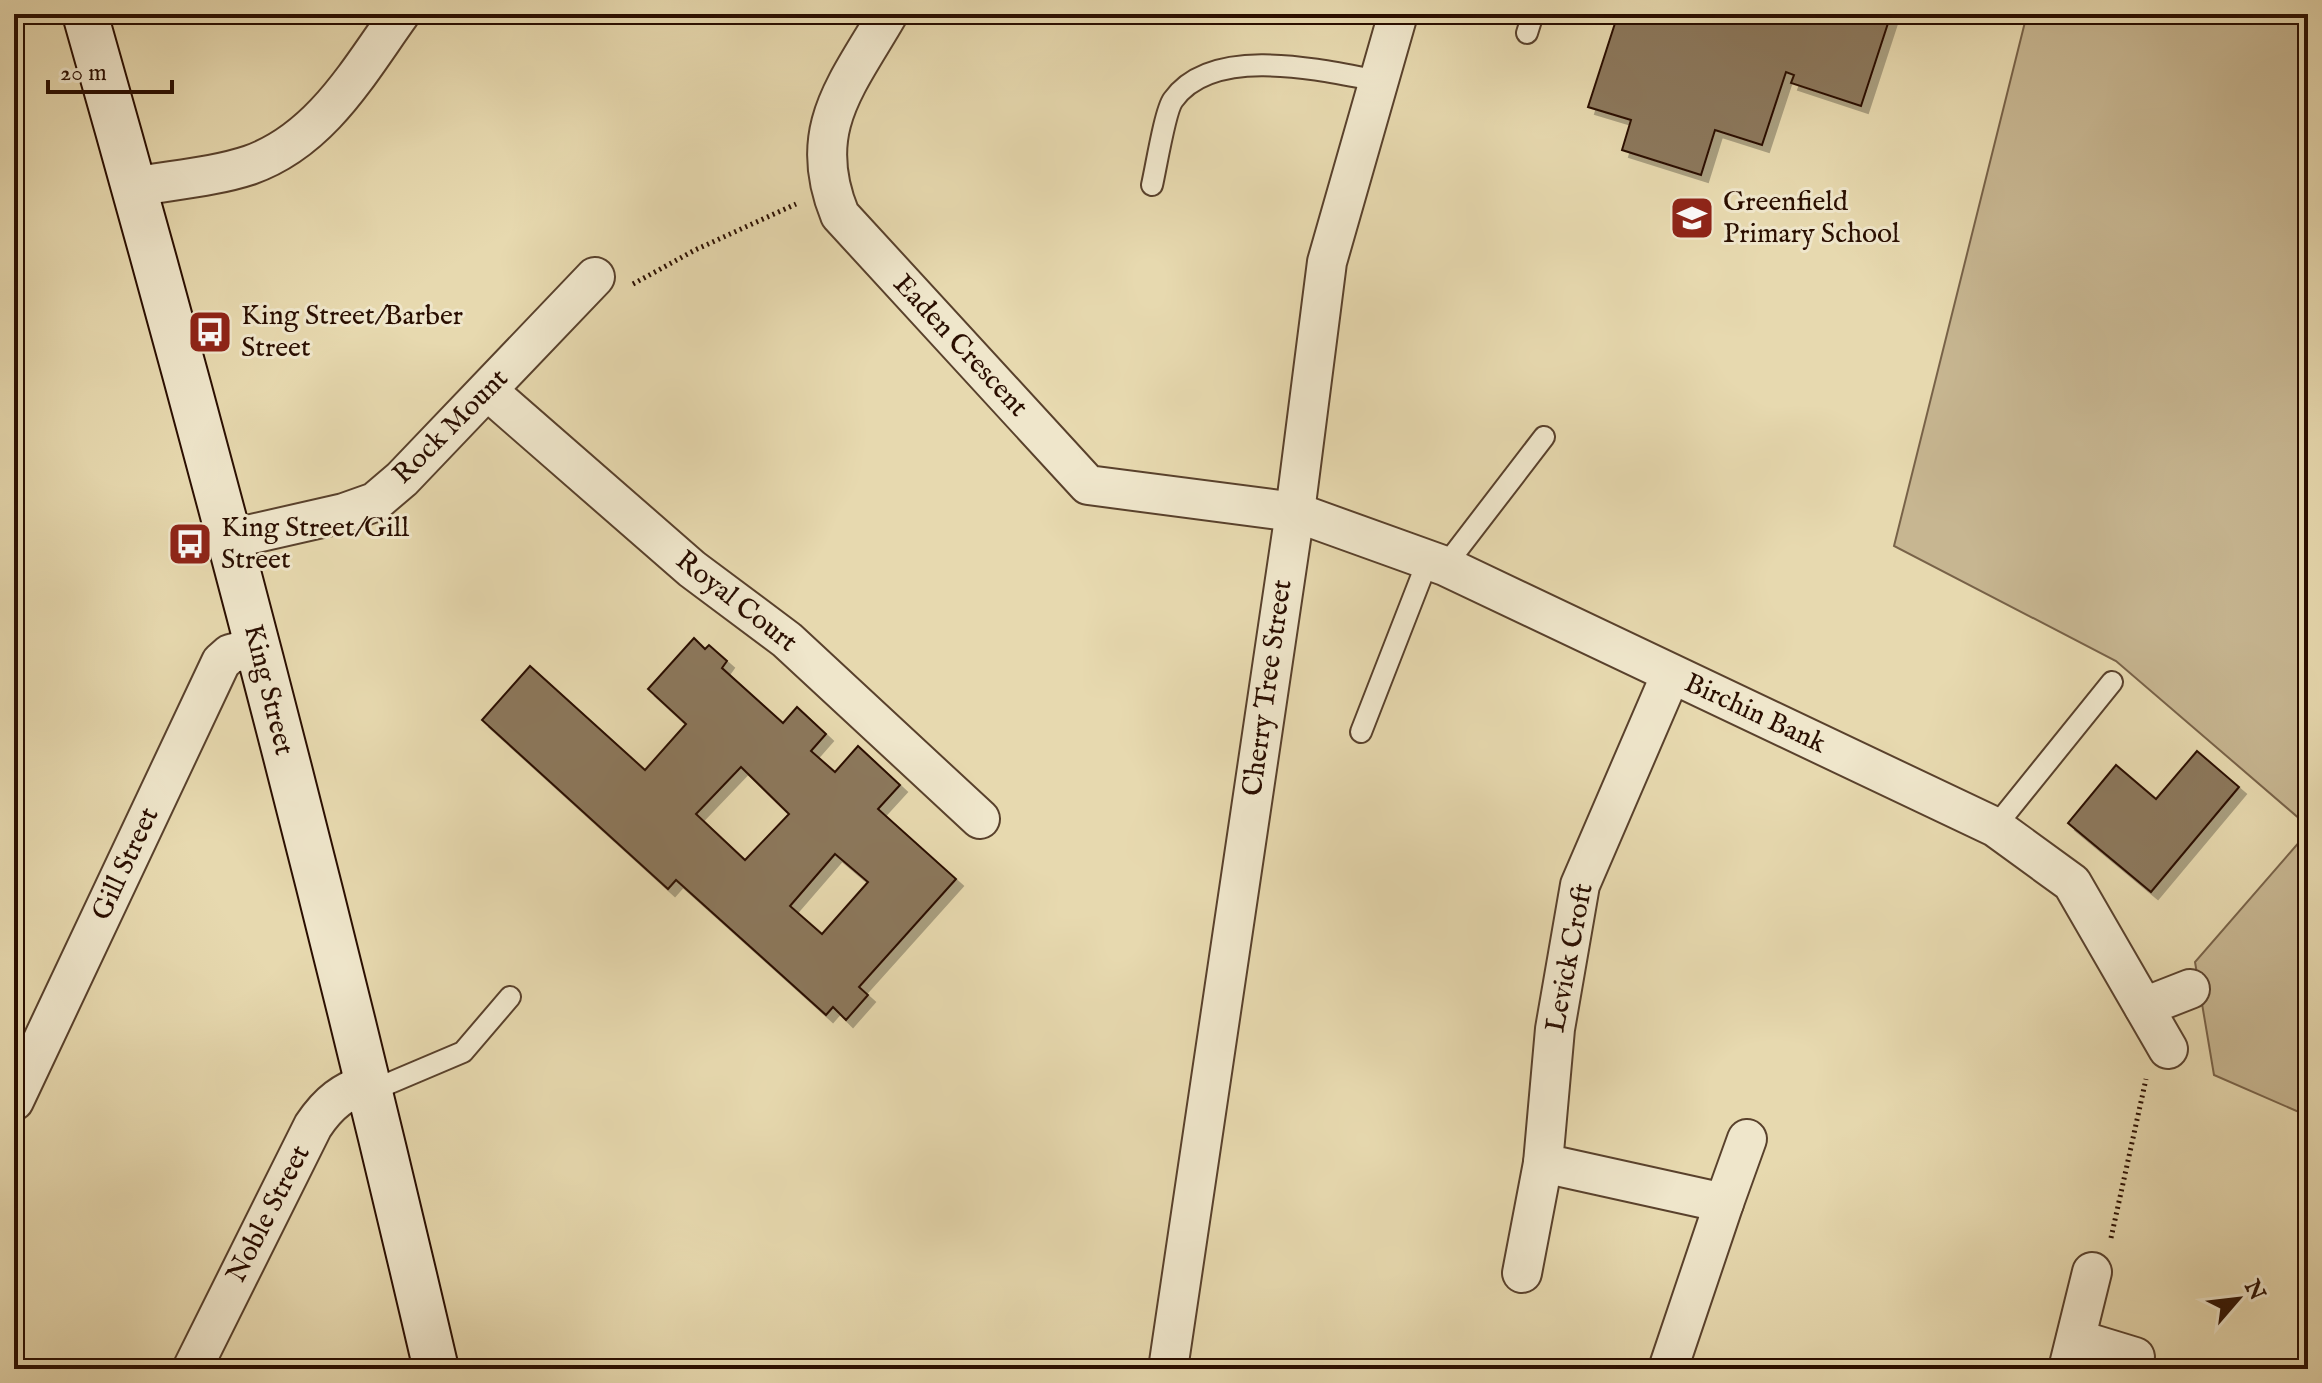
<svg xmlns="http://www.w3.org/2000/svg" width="2322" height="1383" font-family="'IM FELL English',serif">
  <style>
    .green { fill: #c7b691; stroke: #786248; stroke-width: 2 }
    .building { fill: #8c785b; stroke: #2a0e00; stroke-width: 2; fill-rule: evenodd; filter: url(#shadow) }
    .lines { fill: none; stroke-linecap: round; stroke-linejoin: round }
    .service-casing { stroke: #59412c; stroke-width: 24 }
    .minor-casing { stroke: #59412c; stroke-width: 42 }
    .secondary-casing { stroke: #2a0e00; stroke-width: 48 }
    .path { stroke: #2a0e00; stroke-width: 5; stroke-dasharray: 2 4; stroke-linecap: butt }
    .service { stroke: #efe6cb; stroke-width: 20 }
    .minor { stroke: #efe6cb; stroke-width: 38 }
    .secondary { stroke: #efe6cb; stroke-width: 44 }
    .labels { text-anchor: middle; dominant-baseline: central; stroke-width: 6; stroke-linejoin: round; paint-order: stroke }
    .poi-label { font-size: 28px; fill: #2a0e00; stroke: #efe6cb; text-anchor: start }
    .street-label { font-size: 28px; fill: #2a0e00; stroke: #efe6cb }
  </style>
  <defs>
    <filter id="shadow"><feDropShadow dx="7" dy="7" stdDeviation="0" flood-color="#0004"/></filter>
  </defs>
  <rect width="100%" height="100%" fill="#e7d9af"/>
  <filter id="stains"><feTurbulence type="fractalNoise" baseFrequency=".0025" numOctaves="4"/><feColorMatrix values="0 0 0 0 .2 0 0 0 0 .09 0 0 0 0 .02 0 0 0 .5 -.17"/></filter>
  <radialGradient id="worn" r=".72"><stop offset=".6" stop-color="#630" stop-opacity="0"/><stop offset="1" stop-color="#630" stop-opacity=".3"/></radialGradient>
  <g class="green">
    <polygon points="2027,14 2308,14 2308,826 2116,661 1894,546"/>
    <polygon points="2308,832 2308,1116 2214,1075 2195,962"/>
  </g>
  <g class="building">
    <polygon points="1618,14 1891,14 1861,106 1791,83 1794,75 1786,72 1762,145 1715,130 1701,175 1622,150 1631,120 1588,107"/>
    <path d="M694,638L705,649L709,645L727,661L722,668L783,723L797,707L826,734L811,751L835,772L858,746L900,785L878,809L956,879L859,987L868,995L846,1020L833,1007L826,1015L676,880L668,889L482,720L530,666L645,770L686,724L648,689ZM741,767L789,814L745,860L696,814ZM835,854L868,882L822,934L790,906Z"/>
    <polygon points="2197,751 2239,787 2151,892 2068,823 2116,765 2156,799"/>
  </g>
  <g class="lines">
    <g class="service-casing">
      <g id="service">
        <polyline points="1527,33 1533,14"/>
        <path d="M1152,185C1156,168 1165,111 1173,100C1213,44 1321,70 1378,81"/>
        <polyline points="1445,566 1544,437"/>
        <polyline points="1361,732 1428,560"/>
        <polyline points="1995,827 2112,682"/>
        <polyline points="371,1091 463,1052 510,997"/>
      </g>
    </g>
    <g class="minor-casing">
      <g id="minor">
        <path d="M888,14C847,85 805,130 840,215L1088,485L1295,512L1445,566L1995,827L2072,883L2168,1049"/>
        <path d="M134,187C172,180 214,177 250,165C321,140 359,71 400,14"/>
        <polyline points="488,391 692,569 787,640 980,819"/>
        <polyline points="230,539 344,513 375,502 402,479 595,277"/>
        <polyline points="2144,1007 2190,989"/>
        <polyline points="14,1101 221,662 230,654 256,647"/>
        <polyline points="1724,1203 1747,1139"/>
        <polyline points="1522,1273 1543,1163"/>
        <polyline points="2076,1339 2135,1357"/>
        <path d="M192,1369L313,1126C329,1102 343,1092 370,1082"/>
        <polyline points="1168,1369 1295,512 1327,262 1398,14"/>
        <polyline points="1668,1369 1724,1203 1543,1163 1555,1029 1580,885 1671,674"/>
        <polyline points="2068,1369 2092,1272"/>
      </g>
    </g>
    <g class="secondary-casing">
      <path id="secondary" d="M85,14C213,463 330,915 436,1369"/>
    </g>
    <g class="path">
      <polyline points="633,284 695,250 796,204"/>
      <polyline points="2111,1238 2146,1079"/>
    </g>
    <use href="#service" class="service"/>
    <use href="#minor" class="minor"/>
    <use href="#secondary" class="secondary"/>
  </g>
  <defs>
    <g id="school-square" transform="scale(2.3)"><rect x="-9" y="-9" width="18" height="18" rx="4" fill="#8f2418" stroke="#efe6cb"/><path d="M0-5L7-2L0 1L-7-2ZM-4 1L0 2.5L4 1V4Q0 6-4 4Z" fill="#fff"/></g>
    <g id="bus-square" transform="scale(2.3)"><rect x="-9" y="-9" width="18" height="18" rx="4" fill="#8f2418" stroke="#efe6cb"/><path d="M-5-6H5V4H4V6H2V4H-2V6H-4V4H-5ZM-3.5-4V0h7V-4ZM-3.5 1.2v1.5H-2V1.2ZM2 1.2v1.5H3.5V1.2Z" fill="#fff"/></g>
  </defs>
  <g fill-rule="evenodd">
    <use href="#school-square" x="1692" y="218"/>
    <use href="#bus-square" x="210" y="332"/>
    <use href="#bus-square" x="190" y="544"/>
  </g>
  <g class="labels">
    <g class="poi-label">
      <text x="1723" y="202">Greenfield<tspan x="1723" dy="32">Primary School</tspan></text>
      <text x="241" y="316">King Street/Barber<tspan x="241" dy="32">Street</tspan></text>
      <text x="221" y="528">King Street/Gill<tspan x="221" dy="32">Street</tspan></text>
    </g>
    <g class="street-label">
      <text transform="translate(960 346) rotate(47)">Eaden Crescent</text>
      <text transform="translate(451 427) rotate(-45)">Rock Mount</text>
      <text transform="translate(736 602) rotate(38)">Royal Court</text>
      <text transform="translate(1268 688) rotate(-82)">Cherry Tree Street</text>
      <text transform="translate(268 690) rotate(76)">King Street</text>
      <text transform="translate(1755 714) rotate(25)">Birchin Bank</text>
      <text transform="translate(126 864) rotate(-65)">Gill Street</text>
      <text transform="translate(1570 958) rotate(-79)">Levick Croft</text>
      <text transform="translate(269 1214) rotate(-63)">Noble Street</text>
    </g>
  </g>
  <rect width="2322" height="1383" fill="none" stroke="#e7d9af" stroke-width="48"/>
  <rect x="16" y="16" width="2290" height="1351" fill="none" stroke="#2a0e00" stroke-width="4"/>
  <rect x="24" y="24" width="2274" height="1335" fill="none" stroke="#2a0e00" stroke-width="2"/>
  <g transform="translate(2238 1299) rotate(62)" stroke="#efe6cb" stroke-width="6" paint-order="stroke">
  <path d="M0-6L14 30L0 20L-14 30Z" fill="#2a0e00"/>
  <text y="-12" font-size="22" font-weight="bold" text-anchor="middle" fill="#2a0e00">N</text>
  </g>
  <path d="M48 80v12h124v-12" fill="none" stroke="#2a0e00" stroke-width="4"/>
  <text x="60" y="80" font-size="24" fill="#2a0e00" stroke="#efe6cb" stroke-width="6" paint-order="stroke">20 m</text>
  <rect width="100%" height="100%" filter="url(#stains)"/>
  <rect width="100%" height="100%" fill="url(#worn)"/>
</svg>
